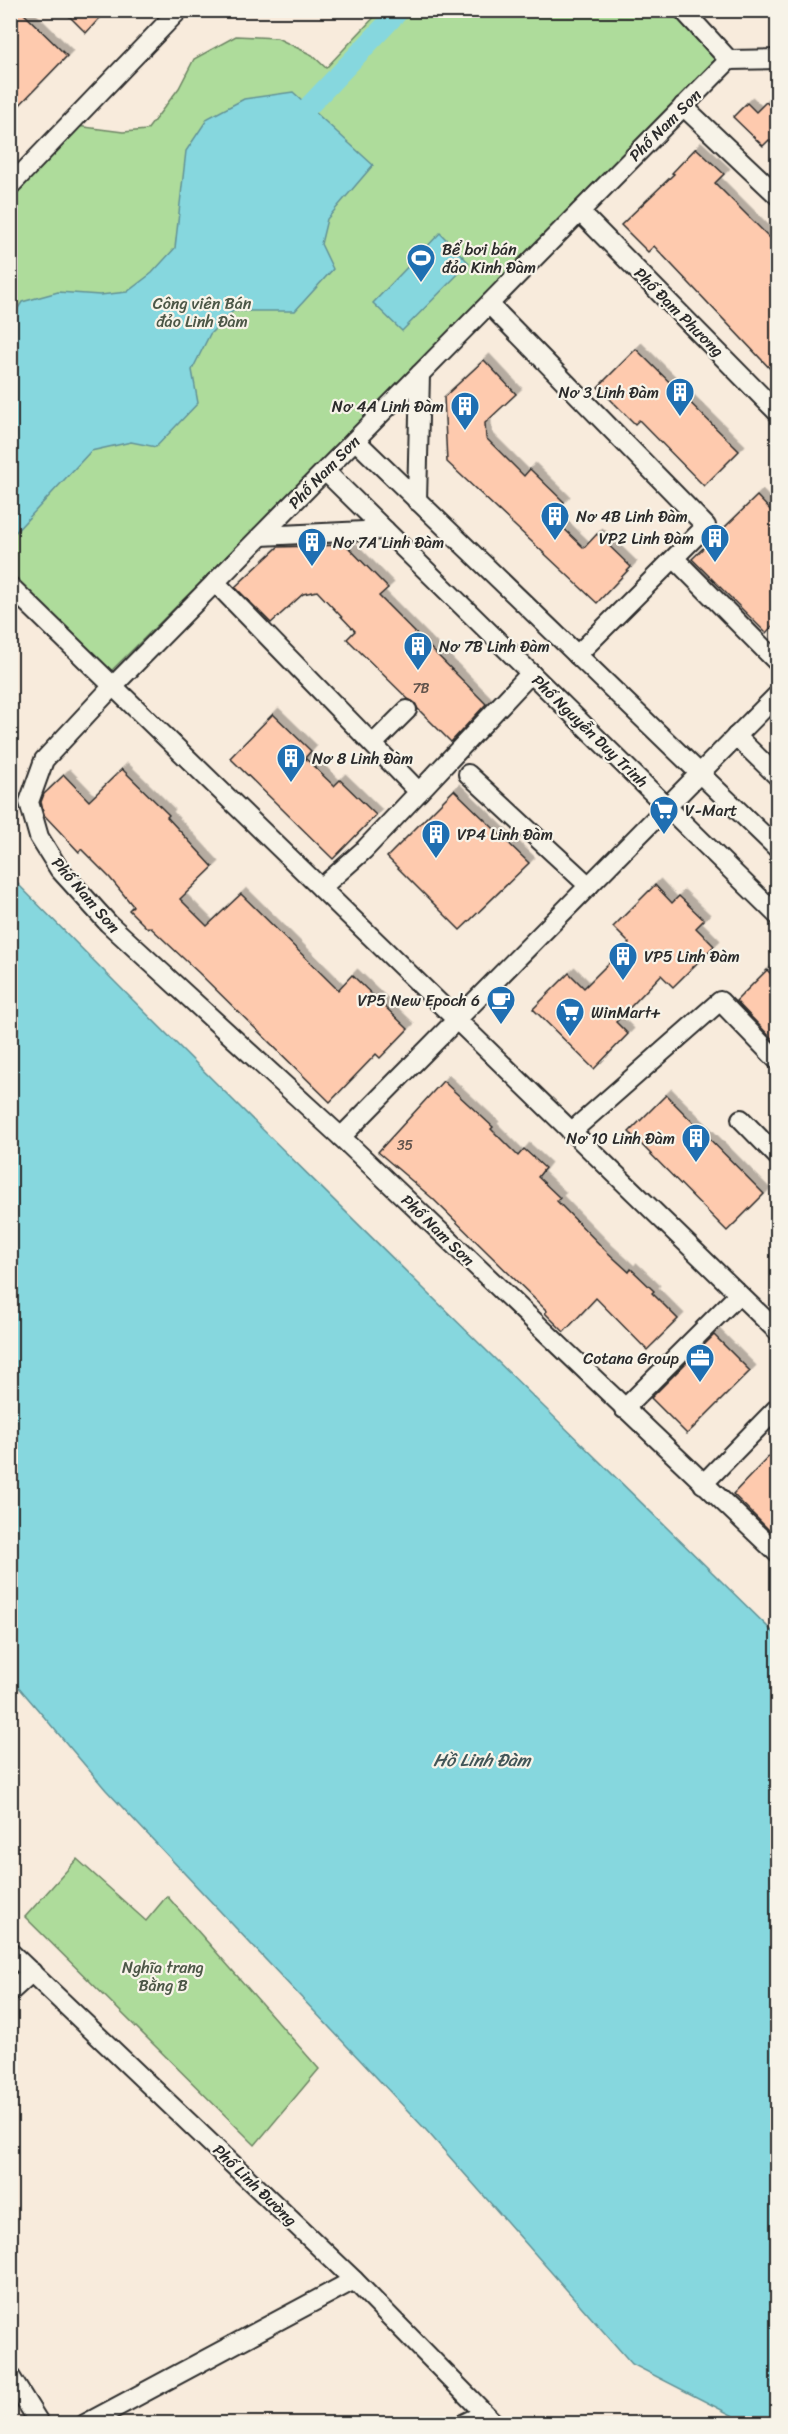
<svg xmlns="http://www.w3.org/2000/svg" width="788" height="2434" font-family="Sriracha,sans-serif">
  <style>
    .green { fill: #aedc9b; stroke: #6c8463; stroke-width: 1.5 }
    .water { fill: #86d7de; stroke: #629296; stroke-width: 1.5 }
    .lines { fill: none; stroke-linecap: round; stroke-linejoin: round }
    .canal { stroke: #86d7de; stroke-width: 20 }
    .building { fill: #fecaae; stroke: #2b2b2b; stroke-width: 1.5; filter: url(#shadow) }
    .minor-casing { stroke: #2b2b2b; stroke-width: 22 }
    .minor { stroke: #f7f3e8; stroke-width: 18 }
    .labels { text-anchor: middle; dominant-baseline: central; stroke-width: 4.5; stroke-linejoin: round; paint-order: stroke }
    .number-label { font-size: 14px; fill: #60534c }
    .street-label { font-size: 16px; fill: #2b2b2b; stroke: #f7f3e8 }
    .poi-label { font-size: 16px; fill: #2b2b2b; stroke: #f7f3e8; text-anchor: start }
    .park-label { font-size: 16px; fill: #4c5747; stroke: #f7f3e8 }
    .water-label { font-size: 18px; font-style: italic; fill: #425658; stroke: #f7f3e8 }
  </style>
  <defs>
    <filter id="shadow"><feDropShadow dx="5.5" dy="-5.5" stdDeviation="0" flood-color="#0004"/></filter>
  </defs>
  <rect width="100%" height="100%" fill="#f8ebdc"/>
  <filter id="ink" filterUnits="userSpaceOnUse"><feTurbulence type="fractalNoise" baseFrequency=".0167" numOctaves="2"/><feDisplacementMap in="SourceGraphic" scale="12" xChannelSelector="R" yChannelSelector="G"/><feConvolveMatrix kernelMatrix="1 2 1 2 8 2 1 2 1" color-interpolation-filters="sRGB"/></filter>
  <g filter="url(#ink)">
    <g class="green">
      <polygon points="380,11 683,11 729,60 104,678 11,586 10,185 69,125 123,132 147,130 179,88 194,59 236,36 277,38 312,55 326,68"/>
      <polygon points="77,1859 146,1921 167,1896 319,2069 255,2145 25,1917"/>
    </g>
    <g class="water">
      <polygon points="293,92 373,165 327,219 321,244 333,269 295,311 233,311 210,334 192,370 198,403 156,447 131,442 91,451 11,537 11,319 22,302 58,292 100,295 127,292 152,273 175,248 186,151 208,118 244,99"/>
      <polygon points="440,233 469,263 402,331 373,303"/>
      <path d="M11,877C263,1133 521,1384 777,1636V2423H747L632,2364L426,2130L106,1790L11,1678Z"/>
    </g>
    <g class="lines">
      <polyline class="canal" points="309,106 400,10"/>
    </g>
    <g class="building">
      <polygon points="10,10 20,10 67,56 10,115"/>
      <polygon points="63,10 107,10 86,33"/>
      <polygon points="766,102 777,113 777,148 769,140 763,146 733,117 747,103 756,112"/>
      <polygon points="696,148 724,174 715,183 770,238 777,230 777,376 654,246 648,252 621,225 674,174 672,173"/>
      <polygon points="636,349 739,451 704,486 639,420 635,424 598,387"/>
      <polygon points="484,360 516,394 485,423 486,438 524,476 530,469 564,502 551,516 584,548 597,534 631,567 597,603 447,462 444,397"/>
      <polygon points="757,496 777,517 777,621 766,633 692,559"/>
      <polygon points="346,545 388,588 379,596 486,704 451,742 418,709 415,703 408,699 347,639 355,631 317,591 303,594 271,623 235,587 278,547"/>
      <polygon points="273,714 311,751 305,758 334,786 340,780 376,815 333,859 230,758"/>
      <polygon points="122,769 169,815 167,817 213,867 180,899 207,926 241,894 338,990 352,975 408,1029 380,1058 376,1054 330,1102 199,973 150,927 148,929 129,910 133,906 110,878 81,849 79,852 44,815 41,802 44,794 64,775 89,801"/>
      <polygon points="454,790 529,863 460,930 387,857"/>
      <polygon points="655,885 672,903 679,896 704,920 696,928 714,946 673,987 661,975 616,1022 628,1034 594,1069 533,1009 569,973 584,988 629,943 613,927"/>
      <polygon points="767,970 777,980 777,1044 736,1001"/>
      <polygon points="443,1081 493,1127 491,1129 518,1156 524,1149 545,1168 538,1177 560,1198 557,1201 606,1251 629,1272 631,1269 654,1291 652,1293 678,1319 647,1350 596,1298 564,1332 545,1313 547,1311 432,1198 378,1152"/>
      <polygon points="666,1095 764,1194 727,1231 629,1132"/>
      <polygon points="714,1335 750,1371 687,1434 651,1398"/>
      <polygon points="777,1448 777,1538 733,1494"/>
    </g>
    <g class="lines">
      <g class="minor-casing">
        <g id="minor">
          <polyline points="683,10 729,60"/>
          <polyline points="729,60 113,686 44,760 29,802 39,837 59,869 108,923 341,1137 778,1554"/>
          <polyline points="729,60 778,59"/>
          <polyline points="683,106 778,196"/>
          <polyline points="10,186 179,10"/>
          <polyline points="580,212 778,413"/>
          <polyline points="489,304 706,526 577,655"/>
          <polyline points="355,440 778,849"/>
          <polyline points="325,471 778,916"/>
          <polyline points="417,501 420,374"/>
          <polyline points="261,536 385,530"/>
          <polyline points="675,559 778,663"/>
          <polyline points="215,582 419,792 364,850 321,888"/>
          <polyline points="10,586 778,1332"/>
          <polyline points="736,736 778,777"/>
          <polyline points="374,743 407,710"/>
          <polyline points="468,774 589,886"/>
          <polyline points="419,792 531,673"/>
          <polyline points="741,1119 778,1157"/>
          <polyline points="571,1132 720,1001 778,1061"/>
          <polyline points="341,1137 778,694"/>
          <polyline points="624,1409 738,1295"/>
          <polyline points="703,1484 778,1407"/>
          <polyline points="10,1952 354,2280 495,2424"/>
          <polyline points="10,1992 32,1972"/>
          <polyline points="10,2376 40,2424"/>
          <polyline points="85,2424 354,2280"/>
          <polyline points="463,2424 484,2414"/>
        </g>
      </g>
      <use href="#minor" class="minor"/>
    </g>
  </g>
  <defs>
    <g id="stadium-pin" transform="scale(1.5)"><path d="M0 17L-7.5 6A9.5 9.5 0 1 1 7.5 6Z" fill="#1f6fb2" stroke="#f7f3e8"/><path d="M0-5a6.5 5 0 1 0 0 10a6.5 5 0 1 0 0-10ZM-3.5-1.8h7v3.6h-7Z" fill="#fff"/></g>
    <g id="building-pin" transform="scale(1.5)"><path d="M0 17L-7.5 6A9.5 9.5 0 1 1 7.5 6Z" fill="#1f6fb2" stroke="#f7f3e8"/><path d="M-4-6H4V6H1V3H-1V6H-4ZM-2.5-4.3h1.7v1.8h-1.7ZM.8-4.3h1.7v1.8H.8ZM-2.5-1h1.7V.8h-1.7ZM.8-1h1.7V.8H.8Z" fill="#fff"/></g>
    <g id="supermarket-pin" transform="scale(1.5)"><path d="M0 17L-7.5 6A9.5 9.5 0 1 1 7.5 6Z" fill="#1f6fb2" stroke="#f7f3e8"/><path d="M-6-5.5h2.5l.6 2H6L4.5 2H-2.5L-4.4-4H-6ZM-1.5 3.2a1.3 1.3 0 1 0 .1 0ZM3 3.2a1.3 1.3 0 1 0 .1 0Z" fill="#fff"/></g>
    <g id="cafe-pin" transform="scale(1.5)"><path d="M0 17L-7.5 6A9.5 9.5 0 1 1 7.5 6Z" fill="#1f6fb2" stroke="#f7f3e8"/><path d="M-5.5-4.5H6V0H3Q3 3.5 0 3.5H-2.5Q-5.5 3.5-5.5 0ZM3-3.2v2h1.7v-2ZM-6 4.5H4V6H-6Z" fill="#fff"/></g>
    <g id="office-pin" transform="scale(1.5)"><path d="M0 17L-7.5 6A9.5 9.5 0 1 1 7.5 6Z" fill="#1f6fb2" stroke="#f7f3e8"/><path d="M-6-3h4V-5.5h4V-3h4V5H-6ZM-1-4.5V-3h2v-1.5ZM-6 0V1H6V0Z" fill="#fff"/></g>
  </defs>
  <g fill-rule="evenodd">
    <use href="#stadium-pin" x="421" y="258"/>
    <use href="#building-pin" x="680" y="392"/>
    <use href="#building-pin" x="465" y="406"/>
    <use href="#building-pin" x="555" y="516"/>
    <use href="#building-pin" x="715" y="538"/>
    <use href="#building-pin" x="312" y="542"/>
    <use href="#building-pin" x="418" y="646"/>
    <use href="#building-pin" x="291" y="758"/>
    <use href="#supermarket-pin" x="664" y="810"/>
    <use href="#building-pin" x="436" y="834"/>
    <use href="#building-pin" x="623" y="956"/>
    <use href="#cafe-pin" x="501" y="1000"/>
    <use href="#supermarket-pin" x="570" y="1012"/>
    <use href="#building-pin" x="696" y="1138"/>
    <use href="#office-pin" x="700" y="1358"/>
  </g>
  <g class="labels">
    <g class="number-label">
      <text x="421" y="688">7B</text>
      <text x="405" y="1145">35</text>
    </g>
    <g class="street-label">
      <text transform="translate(665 125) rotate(-45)">Phố Nam Sơn</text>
      <text transform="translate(679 312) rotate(45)">Phố Đạm Phương</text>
      <text transform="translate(324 472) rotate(-46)">Phố Nam Sơn</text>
      <text transform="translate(590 731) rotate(44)">Phố Nguyễn Duy Trinh</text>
      <text transform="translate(86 895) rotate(49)">Phố Nam Sơn</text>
      <text transform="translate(438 1230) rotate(44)">Phố Nam Sơn</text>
      <text transform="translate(255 2185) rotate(44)">Phố Linh Đường</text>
    </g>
    <g class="poi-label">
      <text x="442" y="249">Bể bơi bán<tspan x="442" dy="18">đảo Kinh Đàm</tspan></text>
      <text x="659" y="392" text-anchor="end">Nơ 3 Linh Đàm</text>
      <text x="444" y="406" text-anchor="end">Nơ 4A Linh Đàm</text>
      <text x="576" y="516">Nơ 4B Linh Đàm</text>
      <text x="694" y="538" text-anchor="end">VP2 Linh Đàm</text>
      <text x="333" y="542">Nơ 7A Linh Đàm</text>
      <text x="439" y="646">Nơ 7B Linh Đàm</text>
      <text x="312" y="758">Nơ 8 Linh Đàm</text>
      <text x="685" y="810">V-Mart</text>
      <text x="457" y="834">VP4 Linh Đàm</text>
      <text x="644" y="956">VP5 Linh Đàm</text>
      <text x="480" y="1000" text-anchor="end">VP5 New Epoch 6</text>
      <text x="591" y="1012">WinMart+</text>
      <text x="675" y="1138" text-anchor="end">Nơ 10 Linh Đàm</text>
      <text x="679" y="1358" text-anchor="end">Cotana Group</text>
    </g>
    <g class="park-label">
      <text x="202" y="303">Công viên Bán<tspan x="202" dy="18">đảo Linh Đàm</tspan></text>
      <text x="163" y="1967">Nghĩa trang<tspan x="163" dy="18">Bằng B</tspan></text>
    </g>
    <g class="water-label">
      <text x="482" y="1760">Hồ Linh Đàm</text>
    </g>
  </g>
  <rect width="788" height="2434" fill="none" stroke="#f7f3e8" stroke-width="36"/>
  <rect x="18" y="18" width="752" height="2398" fill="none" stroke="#2b2b2b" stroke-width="2" filter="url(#ink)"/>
</svg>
